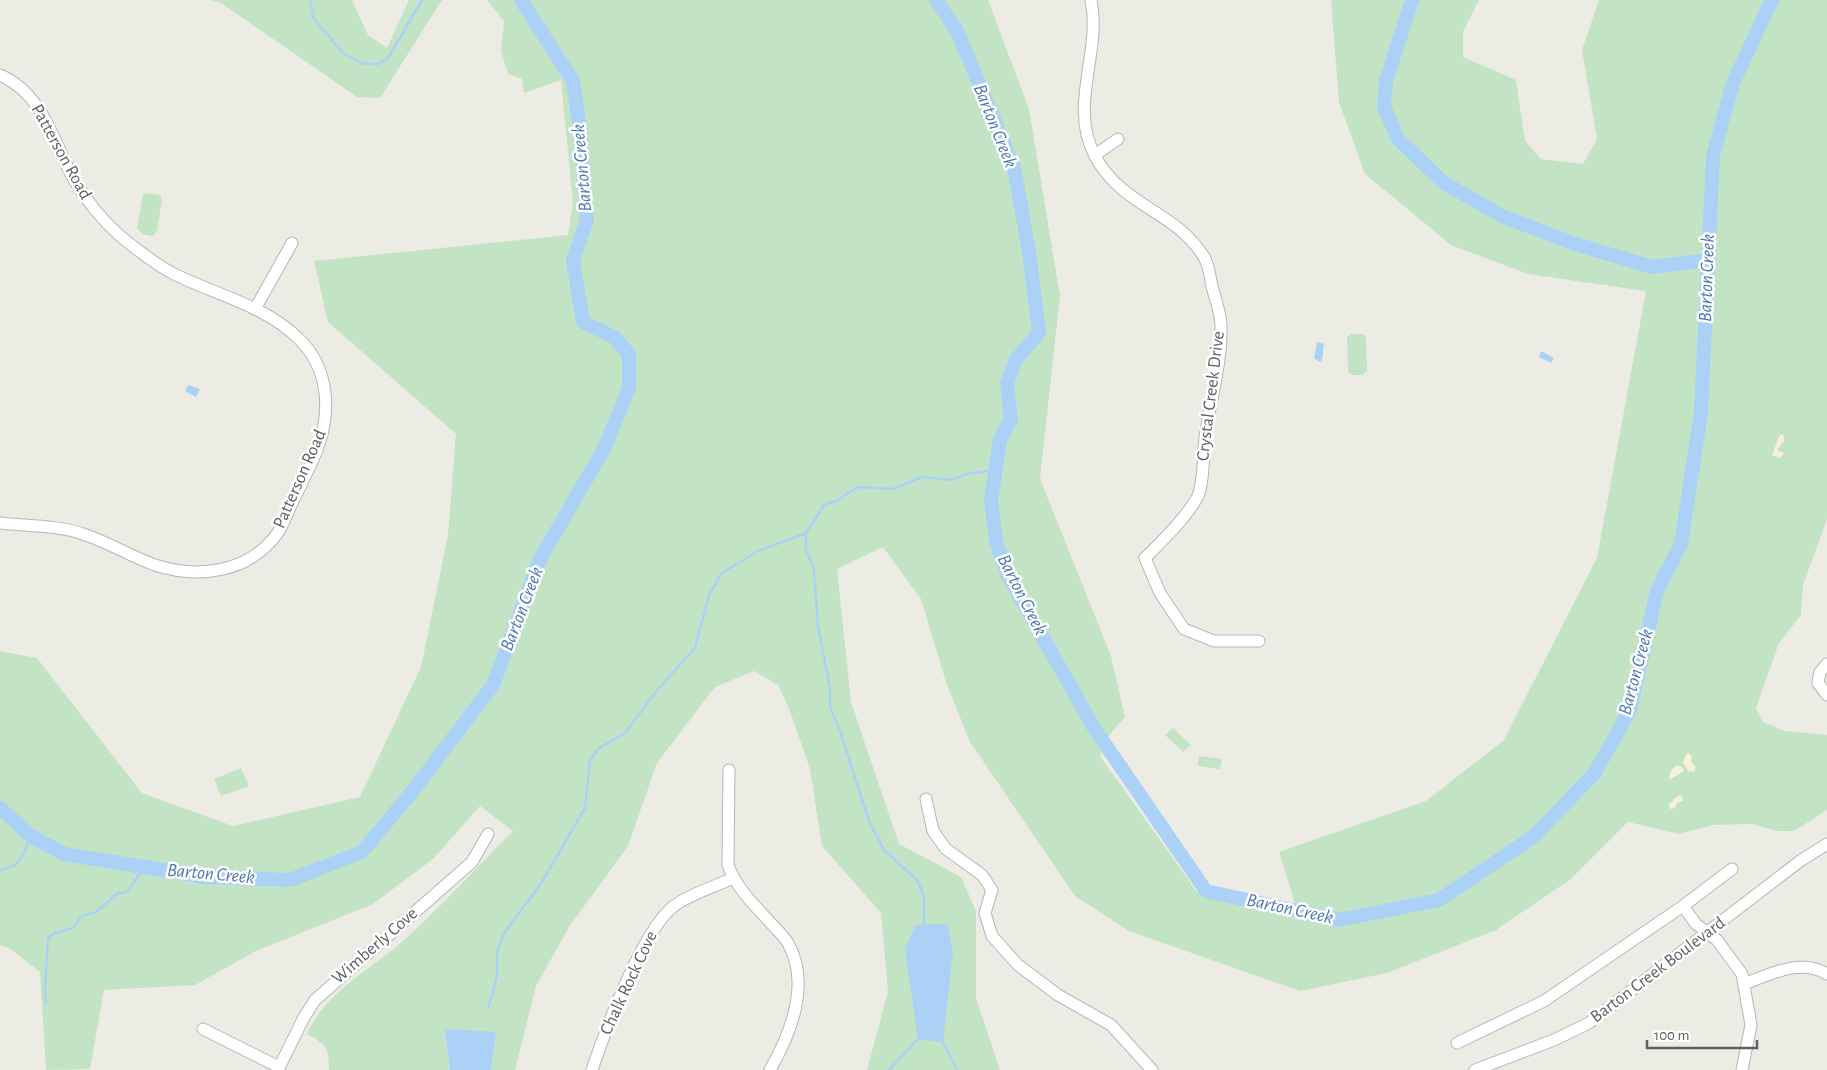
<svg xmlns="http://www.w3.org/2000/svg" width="1827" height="1070" font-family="'Alegreya Sans',sans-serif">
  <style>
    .green { fill: #c3e3c5 }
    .sand { fill: #f7f1d6 }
    .water { fill: #abd1f7 }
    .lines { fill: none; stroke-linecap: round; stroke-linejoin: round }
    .stream { stroke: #abd1f7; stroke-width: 2.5 }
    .river { stroke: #abd1f7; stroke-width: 14 }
    .minor-casing { stroke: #b5b6ba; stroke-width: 13 }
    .minor { stroke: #fff; stroke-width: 11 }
    .labels { text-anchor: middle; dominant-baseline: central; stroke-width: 5; stroke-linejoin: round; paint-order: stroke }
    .street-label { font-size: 18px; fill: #5c5f63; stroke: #fff }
    .water-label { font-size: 19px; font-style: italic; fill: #4c77b0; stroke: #fff }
  </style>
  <rect width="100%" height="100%" fill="#edece4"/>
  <g class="green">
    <polygon points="210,0 352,0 368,35 387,48 409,0 442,0 380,98 357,97 221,3"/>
    <path d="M487,0H988L1029,109L1060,296L1040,479L1111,656L1125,717L1110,734L1100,756L1197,892L1300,920L1279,852L1426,801L1504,740L1597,558L1646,291L1528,274L1451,245L1365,174L1339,102L1331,0H1479L1463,32V57L1516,80L1525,141L1541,159L1583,164L1597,139L1582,50L1599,0H1827V519L1803,585L1801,615L1779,643L1756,708L1763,722L1785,731L1827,735V810L1794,831H1777L1752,824L1713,825L1679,834L1628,822L1571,879L1496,930L1387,973L1300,991L1129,931L1075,896L970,742L946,682L921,599L883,547L837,569L851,702L899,844L961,877L976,911V998L1000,1070H867L888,992L881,913L822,846L810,769L790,711L778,685L754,671L715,687L657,763L628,846L569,927L536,986L515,1070H329C329,1048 327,1045 307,1034C326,992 368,971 402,942C441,907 476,868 513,831L480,806L433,859L373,904L256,951L195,985L104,990L90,1069L46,1070L40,972L9,948L0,945V651L37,658L142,793L233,826L360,797L421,667L448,535L456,434L328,322L314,261L568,235L573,202L561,80L524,93L522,79L508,74L501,51L504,21Z"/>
    <polygon points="147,193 160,195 162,200 157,231 153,236 142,234 137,228 143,195"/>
    <polygon points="1351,334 1363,334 1366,338 1367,371 1363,375 1352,375 1348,372 1347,337"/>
    <polygon points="1173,728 1191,745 1183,752 1165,735"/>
    <polygon points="1199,756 1222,759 1220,769 1198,766"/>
    <polygon points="241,768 249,786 221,796 214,779"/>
  </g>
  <g class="sand">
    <polygon points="1780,434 1784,436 1784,441 1777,450 1784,453 1780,458 1772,455"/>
    <polygon points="1687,753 1691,755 1692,763 1696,767 1694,772 1688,771 1683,762"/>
    <polygon points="1677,765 1682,767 1684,771 1669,780 1671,771"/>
    <polygon points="1679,795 1682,796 1683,801 1677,803 1675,808 1670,809 1669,804"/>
  </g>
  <g class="water">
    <polygon points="1317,342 1324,344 1322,360 1320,362 1314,358"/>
    <polygon points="1541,351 1554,358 1551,363 1539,357"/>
    <polygon points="188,385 200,389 196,397 185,391"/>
    <polygon points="947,924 953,951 943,1042 918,1039 905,949 916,925"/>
    <polygon points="445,1029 496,1032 491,1070 450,1070"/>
  </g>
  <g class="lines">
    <g class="stream">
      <polyline points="310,0 314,19 344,54 364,64 378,64 388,58 422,0"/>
      <polyline points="806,533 806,549 814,570 818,627 830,688 830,707 839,728 869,821 884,850 918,881 924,897 924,926"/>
      <path d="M0,870C22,867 23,854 31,836"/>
      <polyline points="46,1004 45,990 48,938 55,933 73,928 82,916 96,912 117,894 127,892 144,868"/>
      <polyline points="489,1006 497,976 497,953 503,935 542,882 585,808 590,760 599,748 625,733 658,689 695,648 709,595 722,573 758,551 806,533 824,505 838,500 857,487 893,489 922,477 951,480 967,474 995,470"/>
      <polyline points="942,1040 957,1070"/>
      <polyline points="889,1070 919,1038"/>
    </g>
    <g class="river">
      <polyline points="936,0 957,31 1014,167 1029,252 1039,332 1016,360 1007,383 1011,419 1000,440 991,500 996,541 1007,574 1094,728 1206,891 1338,920 1439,900 1533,837 1594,774 1630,710 1657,591 1681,544 1701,412 1713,156 1733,83 1772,0"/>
      <polyline points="1412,0 1386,81 1384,107 1398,139 1444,183 1504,217 1575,244 1652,267 1709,260"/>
      <polyline points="0,808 31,836 64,854 205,877 290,880 362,852 416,787 493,685 540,559 604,449 629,388 629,354 614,337 583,322 573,260 587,220 580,129 573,81 521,0"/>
    </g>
    <g class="minor-casing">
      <g id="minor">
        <path d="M1091,0C1102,52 1068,105 1095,156C1122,207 1175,210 1204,257C1209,265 1210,277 1212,286C1215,299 1221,313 1221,326C1222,364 1210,401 1205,438C1203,454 1204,485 1197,498C1184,520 1163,540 1145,558L1160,593L1184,629L1214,641H1259"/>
        <path d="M0,75C43,94 53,140 73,178C86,200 101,219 119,235C137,250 156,265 176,275C217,295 266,306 299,339C330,369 331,413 317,450C309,469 300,487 291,505C287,514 283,526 277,534C248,573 198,579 155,565C130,556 108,542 83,534C57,525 27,526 0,523"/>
        <polyline points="1095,155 1118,139"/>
        <polyline points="255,309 292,243"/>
        <polyline points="1827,664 1820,672 1818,683 1827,695"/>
        <path d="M729,770L728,865C736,887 752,903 768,920C775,928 783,935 788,943C811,984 791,1033 770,1070"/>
        <polyline points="926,799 933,831 946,849 982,875 992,890 985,913 992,936 1018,965 1058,995 1111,1025 1152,1070"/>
        <polyline points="1683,906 1696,924 1717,940 1742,974 1751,1025 1742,1070"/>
        <path d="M1744,984C1771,974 1800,958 1827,974"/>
        <polyline points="203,1029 279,1067"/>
        <polyline points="1457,1043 1544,1001 1683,906 1732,869"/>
        <polyline points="278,1070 303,1019 315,1000 472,862 488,834"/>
        <path d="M592,1070C605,1031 643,929 674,906C690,894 714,887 733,878"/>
        <polyline points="1475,1070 1554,1040 1589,1023 1800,861 1827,844"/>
      </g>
    </g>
    <use href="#minor" class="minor"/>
  </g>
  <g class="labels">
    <g class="street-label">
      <text transform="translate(61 152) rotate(61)">Patterson Road</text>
      <text transform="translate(1211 396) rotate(-83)">Crystal Creek Drive</text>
      <text transform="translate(300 479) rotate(-66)">Patterson Road</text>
      <text transform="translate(375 946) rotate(-41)">Wimberly Cove</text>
      <text transform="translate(1658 970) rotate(-37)">Barton Creek Boulevard</text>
      <text transform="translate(629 983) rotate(-65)">Chalk Rock Cove</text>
    </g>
    <g class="water-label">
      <text transform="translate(995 126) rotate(68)">Barton Creek</text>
      <text transform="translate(582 168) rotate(-95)">Barton Creek</text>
      <text transform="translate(1707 278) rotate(-88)">Barton Creek</text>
      <text transform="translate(1022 595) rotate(63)">Barton Creek</text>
      <text transform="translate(522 609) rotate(-69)">Barton Creek</text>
      <text transform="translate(1636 672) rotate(-75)">Barton Creek</text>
      <text transform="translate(211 874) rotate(5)">Barton Creek</text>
      <text transform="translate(1290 909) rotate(12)">Barton Creek</text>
    </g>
  </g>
  <path d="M1647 1040v8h110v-8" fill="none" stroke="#5c5f63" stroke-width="2.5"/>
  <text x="1654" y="1040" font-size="15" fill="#5c5f63" stroke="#ffffff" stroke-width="4" paint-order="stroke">100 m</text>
</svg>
